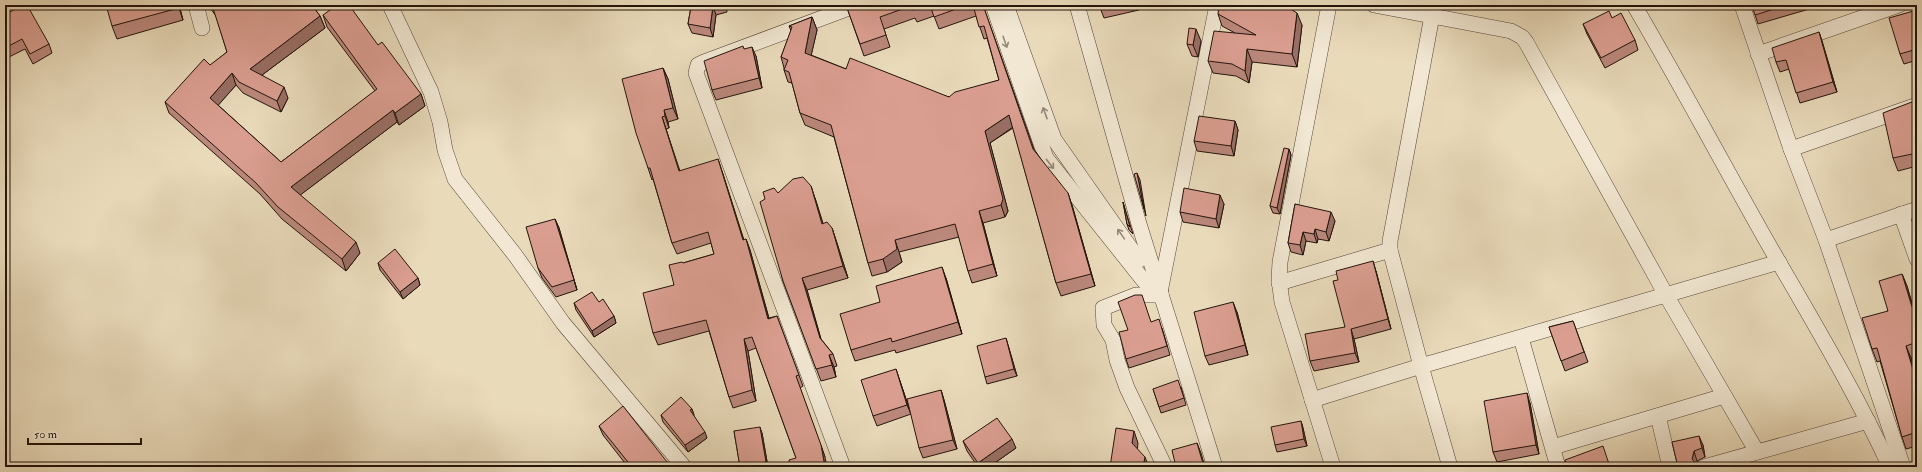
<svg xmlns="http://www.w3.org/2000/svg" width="1922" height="472" font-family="'IM FELL Double Pica',serif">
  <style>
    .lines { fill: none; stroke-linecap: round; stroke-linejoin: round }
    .street-casing { stroke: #544638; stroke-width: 16 }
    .street { stroke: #f1e7d2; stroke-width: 15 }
    .wall { fill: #bb887c; stroke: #23140c }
    .shaded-wall { fill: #996f65; stroke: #23140c }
    .building { fill: #da9e90; stroke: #23140c }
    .oneway { stroke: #948879 }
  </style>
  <rect width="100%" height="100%" fill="#e9daba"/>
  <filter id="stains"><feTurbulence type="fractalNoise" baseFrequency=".005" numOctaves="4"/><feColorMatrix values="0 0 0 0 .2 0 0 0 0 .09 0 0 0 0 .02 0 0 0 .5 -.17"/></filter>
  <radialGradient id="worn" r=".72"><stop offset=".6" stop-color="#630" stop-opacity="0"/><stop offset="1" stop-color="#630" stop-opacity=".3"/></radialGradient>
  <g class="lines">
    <g class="street-casing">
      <g id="street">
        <polyline points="196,5 202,28"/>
        <polyline points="390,5 431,92 440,122 445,150 455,179 515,255 563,323 684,467"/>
        <polyline points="993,5 1046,158 1144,281 1150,287 1160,292 1217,5"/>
        <polyline points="1006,5 1054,139 1139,260"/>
        <polyline points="1077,5 1139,224 1215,467"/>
        <polyline points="1329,5 1280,262 1279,279 1282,302 1333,467"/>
        <polyline points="1374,5 1511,31 1522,37 1526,42 1666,295 1757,452"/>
        <polyline points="1434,5 1390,241 1390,250 1421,366 1450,467"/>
        <path d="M1634,5C1681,85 1724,166 1770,247C1812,320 1855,391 1890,467"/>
        <polyline points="1742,5 1791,149 1826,240 1903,467"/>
        <polyline points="1758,54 1899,5"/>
        <polyline points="1791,149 1917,105"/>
        <polyline points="1901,214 1917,259"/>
        <polyline points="1826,240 1917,209"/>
        <polyline points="1279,283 1390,250"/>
        <polyline points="1161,293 1157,295 1136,295 1103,308 1104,325 1113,340 1117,360 1127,388 1165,467"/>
        <polyline points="1521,338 1558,467"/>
        <polyline points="1312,400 1421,366 1779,262"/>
        <polyline points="1658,416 1670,467"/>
        <polyline points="1553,447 1724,396"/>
        <polyline points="843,467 696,73 698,65 704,62 857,5"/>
        <polyline points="1704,467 1868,421"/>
      </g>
    </g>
    <use href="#street" class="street"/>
  </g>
  <g class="wall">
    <polygon points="179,5 183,20 117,39 112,26"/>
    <polygon points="208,5 312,5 320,16 325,28 262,75 288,98 281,112 243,93 236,85 218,105 281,162 375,91 327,27 323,15 378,45 421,94 425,106 399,125 397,122 300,195 360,253 346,271 282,219 260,194 169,113 165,102 227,52 216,16"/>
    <polygon points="691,5 726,5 727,12 716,15 713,37 692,33 688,24 691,7"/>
    <polygon points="846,5 985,5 984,8 1034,149 1072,205 1095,286 1061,296 1056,283 1013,128 990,143 1008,211 1005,217 983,223 997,276 972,283 968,271 959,237 899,252 902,262 887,272 872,276 868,263 834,137 805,125 800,113 792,83 788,82 784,70 784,68 781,57 791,31 789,26 812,17 817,30 811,55 846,69 949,97 999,80 987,38 984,39 976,16 939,29 934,16 917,22 915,18 884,29 890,47 864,56"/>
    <polygon points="1099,5 1138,5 1139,10 1104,18"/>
    <polygon points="1752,5 1823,5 1758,24"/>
    <polygon points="1917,10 1917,60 1904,64 1900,54"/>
    <polygon points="1218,14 1302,25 1297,67 1252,62 1249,83 1236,76 1213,73 1208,61 1235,33 1222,26"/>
    <polygon points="5,15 49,44 52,53 33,64 25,49 5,59"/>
    <polygon points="1612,18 1635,40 1638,50 1605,68 1587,34 1583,24"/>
    <polygon points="1819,32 1822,41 1837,92 1800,103 1789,69 1780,72 1776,62"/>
    <polygon points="1201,41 1198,57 1192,56 1187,44"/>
    <polygon points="744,49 756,56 762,88 716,100 712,90"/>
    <polygon points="663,68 668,79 678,119 668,122 669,128 666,129 680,171 722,171 744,240 746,239 750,250 769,318 777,316 803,386 800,388 825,457 796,458 756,348 748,351 756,401 733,408 729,397 709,331 658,345 653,333 683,263 714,254 711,243 677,254 672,243 653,179 652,180 648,168"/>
    <polygon points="1917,100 1917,166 1898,171 1893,158"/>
    <polygon points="1235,121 1238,130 1234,156 1197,151 1194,141"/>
    <polygon points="1289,149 1291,155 1280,214 1273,213 1270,206"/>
    <polygon points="778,193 815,198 823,224 832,228 836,240 848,278 807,290 821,339 833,354 837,366 834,367 836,377 821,381 783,281 765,199"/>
    <polygon points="1123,202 1125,209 1133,234 1129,230 1127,224"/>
    <polygon points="1224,204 1219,228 1183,222 1180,212"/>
    <polygon points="1295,204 1335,221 1329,241 1318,239 1317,243 1306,241 1303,255 1291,252 1288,243"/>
    <polygon points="555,219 559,228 577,290 556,297 542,278 538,268"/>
    <polygon points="378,263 418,278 420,285 403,299 380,270"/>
    <polygon points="1376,271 1391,329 1354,339 1359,362 1314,371 1310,361 1345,327"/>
    <polygon points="1902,274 1907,286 1913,306 1917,305 1917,356 1911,358 1917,380 1917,446 1906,449 1902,437 1880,361 1877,362 1872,349"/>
    <polygon points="946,278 962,334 896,353 895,350 855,361 851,350 880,302"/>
    <polygon points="574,303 614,316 616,323 594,337 576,310"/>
    <polygon points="1237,312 1248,355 1209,365 1205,356"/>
    <polygon points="1573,321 1588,362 1565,371 1549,327"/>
    <polygon points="1151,322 1162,328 1170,355 1129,368 1126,359"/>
    <polygon points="1008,345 1017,376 987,384 985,377"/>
    <polygon points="899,378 911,414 877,426 873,416"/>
    <polygon points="1181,387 1186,405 1161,413 1153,389"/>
    <polygon points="941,390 944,400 957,449 923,458 919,448"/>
    <polygon points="1530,403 1539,454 1497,462 1493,452"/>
    <polygon points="692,409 694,415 694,416 707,438 688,452 663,422 661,415"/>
    <polygon points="1301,421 1303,428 1307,446 1277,452 1275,445"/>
    <polygon points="599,426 671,467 628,467 603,435"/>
    <polygon points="734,431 762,433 768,467 740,467"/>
    <polygon points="963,441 1016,448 989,467 978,467 967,451"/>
    <polygon points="1672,442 1703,445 1705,457 1697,461 1696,464 1678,467"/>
  </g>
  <g class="shaded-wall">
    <polygon points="178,5 179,5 183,20"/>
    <polygon points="713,6 716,15 713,37 710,28"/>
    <polygon points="1297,13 1302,25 1297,67 1292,54"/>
    <polygon points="320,16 325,28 254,81 250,69"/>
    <polygon points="812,17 817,30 809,65 805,53"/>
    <polygon points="1196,29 1201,41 1198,57 1193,45"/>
    <polygon points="1819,32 1822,41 1837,92 1833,82"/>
    <polygon points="752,47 756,56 762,88 759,78"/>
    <polygon points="1247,49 1252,62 1249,83 1245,71"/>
    <polygon points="663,68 668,79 678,119 673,108"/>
    <polygon points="232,73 236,85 215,109 210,98"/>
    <polygon points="284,87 288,98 281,112 277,101"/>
    <polygon points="421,94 425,106 399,125 395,113"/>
    <polygon points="393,110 397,122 295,199 291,187"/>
    <polygon points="664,110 668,122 669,128 665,116"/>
    <polygon points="1009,115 1013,127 990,143 1008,211 1005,217 1001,205 985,131"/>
    <polygon points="662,117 666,129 683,183 679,171"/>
    <polygon points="1235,121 1238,130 1234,156 1231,146"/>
    <polygon points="1289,149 1291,155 1280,214 1277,208"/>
    <polygon points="718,159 722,171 747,251 743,240"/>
    <polygon points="1137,173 1140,180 1146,216 1144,209"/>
    <polygon points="811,186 815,198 827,236 822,224"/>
    <polygon points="1068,193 1072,205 1095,286 1091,274"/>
    <polygon points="1220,195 1224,204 1219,228 1216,219"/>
    <polygon points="979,211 983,223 997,276 993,264"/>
    <polygon points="1331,212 1335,221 1329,241 1326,232"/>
    <polygon points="555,219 559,228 577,290 574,280"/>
    <polygon points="832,228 836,240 848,278 843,266"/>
    <polygon points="1315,229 1318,239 1317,243 1314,234"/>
    <polygon points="1303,232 1306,241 1303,255 1300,245"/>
    <polygon points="746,239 750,250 772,330 768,319"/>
    <polygon points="895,240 899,252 902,262 887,272 883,259"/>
    <polygon points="356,242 360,253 346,271 342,259"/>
    <polygon points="1373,261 1376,271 1391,329 1388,319"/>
    <polygon points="942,267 946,278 962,334 958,322"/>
    <polygon points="1902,274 1907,286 1916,319 1912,307"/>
    <polygon points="418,278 420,285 403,299 400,292"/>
    <polygon points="802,278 807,290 824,350 820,338"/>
    <polygon points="1233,302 1237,312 1248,355 1245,345"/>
    <polygon points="614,316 616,323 594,337 592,331"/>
    <polygon points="1351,329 1354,339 1359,362 1355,353"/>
    <polygon points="1006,338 1008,345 1017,376 1014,369"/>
    <polygon points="744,339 748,351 756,401 752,390"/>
    <polygon points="1906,346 1911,358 1917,380 1917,383"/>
    <polygon points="829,355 834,367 836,377 832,365"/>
    <polygon points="896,369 911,414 907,405"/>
    <polygon points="941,390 944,400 957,449 953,440"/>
    <polygon points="1527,393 1530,403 1539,454 1536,445"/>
    <polygon points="692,409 694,415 692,417 690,410"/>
    <polygon points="1301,421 1303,428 1307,446 1304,439"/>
    <polygon points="760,427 762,433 768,467 766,462"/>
    <polygon points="1134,431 1138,443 1137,455 1132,443"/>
    <polygon points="705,432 707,438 688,452 685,445"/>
    <polygon points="1699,436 1703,445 1705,457 1702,448"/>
    <polygon points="1012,439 1016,448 989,467 979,467 978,463"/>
    <polygon points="1197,443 1201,453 1205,467 1204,467"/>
    <polygon points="821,445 825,457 827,467 825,467"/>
    <polygon points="1694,451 1697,461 1696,467 1692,459"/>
    <polygon points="1145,457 1149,467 1144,462"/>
  </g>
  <g class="building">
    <polygon points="22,5 27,5 49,44 30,54 22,39 5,48 5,15"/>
    <polygon points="106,5 178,5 179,8 112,26"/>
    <polygon points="212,5 312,5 320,16 250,69 284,87 277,101 239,82 232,73 210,98 281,162 377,89 323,15 337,5 349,5 378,45 382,42 421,94 395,113 393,110 291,187 356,242 342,259 278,207 256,183 165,102 204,59 210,65 227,52"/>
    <polygon points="691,5 717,5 713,6 710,28 688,24 691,7"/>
    <polygon points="846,5 925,5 912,10 911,6 880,17 886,35 860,44"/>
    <polygon points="930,5 967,5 934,17"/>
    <polygon points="973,5 983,5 1033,149 1068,193 1091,274 1056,283 1009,115 985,131 1003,199 1001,205 979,211 993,264 968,271 955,224 895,240 897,249 883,259 868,263 831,125 800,113 789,72 784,70 788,60 781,57 792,27 789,26 812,17 805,53 846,69 850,58 949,97 955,92 999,80 984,26 979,27"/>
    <polygon points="1099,5 1116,5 1100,9"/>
    <polygon points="1219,5 1284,5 1297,13 1292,54 1247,49 1245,71 1232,64 1208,61 1214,31 1256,35 1218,14"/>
    <polygon points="1752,5 1787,5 1755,15"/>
    <polygon points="1917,10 1917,49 1900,54 1889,18"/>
    <polygon points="1609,11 1612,18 1621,13 1635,40 1601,58 1583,24"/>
    <polygon points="1189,28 1196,29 1193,45 1187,44"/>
    <polygon points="1819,32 1833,82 1796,93 1786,60 1776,62 1772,48"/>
    <polygon points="743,46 744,49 752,47 759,78 712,90 704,61"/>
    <polygon points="663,68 673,108 664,110 665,116 662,117 679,171 718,159 743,240 746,239 768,319 777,316 799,375 796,376 821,445 825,467 790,467 789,460 796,458 752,337 744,339 752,390 729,397 706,320 653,333 643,293 674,285 669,265 682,262 683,263 714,254 708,232 672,243 650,168 648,168 636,133 622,79"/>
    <polygon points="1917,100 1917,153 1893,158 1883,113"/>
    <polygon points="1199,116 1235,121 1231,146 1194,141"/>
    <polygon points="1284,148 1289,149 1277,208 1270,206"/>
    <polygon points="1137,173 1144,209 1134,174"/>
    <polygon points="803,177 811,186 822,224 827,222 832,228 843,266 802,278 820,338 833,354 829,355 832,365 816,369 783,281 760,202 765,199 763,192 774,188 778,193 793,179"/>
    <polygon points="1184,188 1220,195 1216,219 1180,212"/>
    <polygon points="1123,202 1130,227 1127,224"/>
    <polygon points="1295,204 1331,212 1326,232 1315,229 1314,234 1303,232 1300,245 1288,243"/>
    <polygon points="555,219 574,280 552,287 538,268 526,227"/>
    <polygon points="395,249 418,278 400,292 378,263"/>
    <polygon points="1373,261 1388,319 1351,329 1355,353 1310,361 1305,334 1345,327 1333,281 1338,280 1336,271"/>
    <polygon points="942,267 958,322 892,342 891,338 851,350 840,314 880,302 876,286"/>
    <polygon points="1902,274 1912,307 1917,305 1917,342 1906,346 1917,383 1917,432 1902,437 1877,348 1872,349 1862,318 1888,311 1879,281"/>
    <polygon points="592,292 599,302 603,299 614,316 592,331 574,303"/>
    <polygon points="1135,295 1142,295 1151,322 1159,319 1167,346 1126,359 1119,332 1128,330 1118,302"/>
    <polygon points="1233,302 1245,345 1205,356 1194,312"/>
    <polygon points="1573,321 1584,352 1561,361 1549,327"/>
    <polygon points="1006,338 1014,369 985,377 977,346"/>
    <polygon points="896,369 907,405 873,416 861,380"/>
    <polygon points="1178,380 1184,398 1159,407 1153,389"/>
    <polygon points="941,390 953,440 919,448 907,399"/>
    <polygon points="1527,393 1536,445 1493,452 1484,401"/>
    <polygon points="681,397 692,409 690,410 705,432 685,445 661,415"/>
    <polygon points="623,406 671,467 632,467 599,426"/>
    <polygon points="997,418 1012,439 978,463 963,441"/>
    <polygon points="1301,421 1304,439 1275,445 1271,427"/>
    <polygon points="760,427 766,462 740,467 734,431"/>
    <polygon points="1116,428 1134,431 1132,443 1145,457 1144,462 1149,467 1110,467"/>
    <polygon points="1699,436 1702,448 1694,451 1692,459 1698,466 1706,465 1706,467 1678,467 1672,442"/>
    <polygon points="1197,443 1204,467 1176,467 1172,450"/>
    <polygon points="1603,446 1610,467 1567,467 1565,460"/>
  </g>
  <defs><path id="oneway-shaft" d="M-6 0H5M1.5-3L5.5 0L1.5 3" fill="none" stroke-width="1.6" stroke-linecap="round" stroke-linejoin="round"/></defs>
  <g class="oneway">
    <use href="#oneway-shaft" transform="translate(1005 42) rotate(71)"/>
    <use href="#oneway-shaft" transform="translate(1045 113) rotate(-110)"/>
    <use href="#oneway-shaft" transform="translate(1050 164) rotate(52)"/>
    <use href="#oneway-shaft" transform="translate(1121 234) rotate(-125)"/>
  </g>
  <rect width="1922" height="472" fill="none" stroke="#e9daba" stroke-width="20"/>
  <rect x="6" y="6" width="1910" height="460" fill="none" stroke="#23140c" stroke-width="2"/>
  <rect x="10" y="10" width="1902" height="452" fill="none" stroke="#23140c"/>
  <path d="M28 438v6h113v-6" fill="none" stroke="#23140c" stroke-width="2"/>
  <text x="34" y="438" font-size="12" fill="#23140c" stroke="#f1e7d2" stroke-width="3" paint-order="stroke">50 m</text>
  <rect width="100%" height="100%" filter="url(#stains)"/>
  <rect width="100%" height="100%" fill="url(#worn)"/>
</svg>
